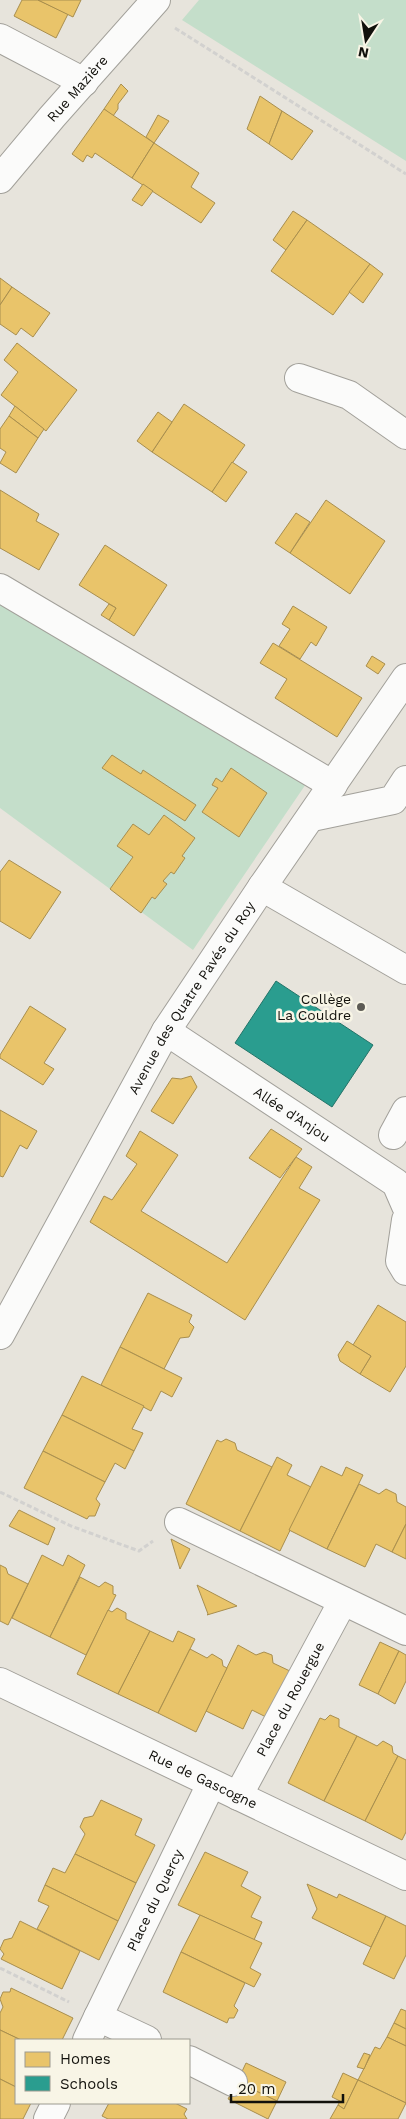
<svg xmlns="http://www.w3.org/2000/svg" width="406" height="2119" font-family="'Work Sans',sans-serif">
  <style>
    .green { fill: #c4deca }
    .homes { fill: #e9c46a; stroke: #a88e4e }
    .schools { fill: #2a9d8f; stroke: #237368 }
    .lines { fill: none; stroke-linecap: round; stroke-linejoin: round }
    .minor-casing { stroke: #a2a09a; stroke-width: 30 }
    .path { stroke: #d2d1cf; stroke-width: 3; stroke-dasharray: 5 2.5; stroke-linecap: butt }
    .minor { stroke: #fbfbfa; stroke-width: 28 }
    .poi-dot { fill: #5d5b55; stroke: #f8f5e6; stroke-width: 2 }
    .labels { text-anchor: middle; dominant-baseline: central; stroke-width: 5; stroke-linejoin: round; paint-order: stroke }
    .street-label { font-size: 14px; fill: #12110c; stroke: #f8f5e6 }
    .poi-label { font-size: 14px; fill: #12110c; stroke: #f8f5e6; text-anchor: end }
  </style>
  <rect width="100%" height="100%" fill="#e7e4dc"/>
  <g class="green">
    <polygon points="199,0 406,0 406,161 182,20"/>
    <polygon points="0,605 308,781 193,950 0,808"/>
  </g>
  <g class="homes">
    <polygon points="22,0 38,0 68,14 56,38 14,16"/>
    <polygon points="38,0 81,0 73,17"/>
    <polygon points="121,84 128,91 118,104 118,109 113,116 104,109"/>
    <polygon points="260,96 282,111 269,144 247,129"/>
    <polygon points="104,109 154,143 132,178 95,153 92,158 87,155 83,162 72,154"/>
    <polygon points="282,111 313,131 292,160 269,144"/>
    <polygon points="158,115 169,121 154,143 146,137"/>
    <polygon points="154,143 199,173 191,187 215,203 201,223 132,178"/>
    <polygon points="143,184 153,191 142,206 132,200"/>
    <polygon points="293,211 307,220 286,250 273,240"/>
    <polygon points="307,220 370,264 333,315 271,271"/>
    <polygon points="370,264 383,274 363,303 349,292"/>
    <polygon points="0,278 12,287 0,305"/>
    <polygon points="12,287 50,313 33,337 21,328 16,335 0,324 0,305"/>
    <polygon points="17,343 77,390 46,431 1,395 18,372 4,360"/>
    <polygon points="184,404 245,445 212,492 152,452"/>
    <polygon points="15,406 44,429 38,438 9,416"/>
    <polygon points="158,412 172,422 152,452 137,441"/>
    <polygon points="9,416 38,438 16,473 0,463 6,452 0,448 0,429"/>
    <polygon points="232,462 247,472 226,502 212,492"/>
    <polygon points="0,490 39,514 36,521 59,534 39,570 0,548"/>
    <polygon points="326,500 385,541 350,594 290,553"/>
    <polygon points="296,513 310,522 290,553 275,543"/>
    <polygon points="105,545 167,585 134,636 109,620 116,608 79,585"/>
    <polygon points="109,604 116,608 109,620 101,615"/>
    <polygon points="293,606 327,627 316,646 311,642 300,659 279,646 290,629 282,624"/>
    <polygon points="273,643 362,698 337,737 275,698 287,679 260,663"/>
    <polygon points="372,656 385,664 378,674 366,666"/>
    <polygon points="112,755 141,774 143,770 196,805 185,821 102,768"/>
    <polygon points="231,768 267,793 239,837 202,812 218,788 212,785 216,778 222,782"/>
    <polygon points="164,815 195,838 182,856 185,858 174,874 171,872 163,881 167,884 155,899 152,897 141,913 110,889 133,857 117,846 133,824 149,835"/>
    <polygon points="9,860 61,892 30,939 0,921 0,872"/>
    <polygon points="30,1006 66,1029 44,1063 54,1069 43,1085 0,1058 0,1055"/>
    <polygon points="191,1076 197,1087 173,1124 151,1111 172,1078 181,1079"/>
    <polygon points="0,1110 37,1131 27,1149 20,1145 3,1177 0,1176"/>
    <polygon points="271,1129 302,1149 280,1178 249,1158"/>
    <polygon points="140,1131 178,1155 141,1211 227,1263 296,1157 312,1167 299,1188 320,1200 245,1320 90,1222 104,1196 112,1200 137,1164 126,1156"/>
    <polygon points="148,1293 192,1315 189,1322 194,1327 189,1337 180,1338 164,1369 120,1347"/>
    <polygon points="378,1305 406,1322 406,1366 390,1392 360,1374 371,1356 353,1345"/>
    <polygon points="347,1341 371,1356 360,1374 340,1361 338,1355"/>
    <polygon points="120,1347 182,1378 172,1397 161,1391 151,1411 101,1385"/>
    <polygon points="82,1376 144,1406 132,1429 143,1433 134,1451 62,1415"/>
    <polygon points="62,1415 134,1451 125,1469 115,1463 105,1482 43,1451"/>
    <polygon points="226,1439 235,1443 237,1450 272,1467 240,1531 186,1504 217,1440 221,1442"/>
    <polygon points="43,1451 105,1482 96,1499 100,1504 95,1516 89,1516 87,1519 24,1488"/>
    <polygon points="277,1457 292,1465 287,1475 311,1487 280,1551 240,1531"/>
    <polygon points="321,1466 342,1476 346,1467 363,1475 327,1549 289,1530"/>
    <polygon points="359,1484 379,1494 386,1489 396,1494 397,1502 406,1507 406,1524 392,1552 376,1544 365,1567 327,1549"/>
    <polygon points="19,1510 55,1528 48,1545 9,1526"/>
    <polygon points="406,1524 406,1559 392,1552"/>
    <polygon points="171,1539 190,1549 180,1569"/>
    <polygon points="42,1555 63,1566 68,1555 85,1565 50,1637 12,1618"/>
    <polygon points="0,1565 6,1568 8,1574 28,1584 8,1625 0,1621"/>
    <polygon points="80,1577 99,1587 105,1582 113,1586 113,1594 116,1595 86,1655 50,1637"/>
    <polygon points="197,1585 237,1606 207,1615 208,1614"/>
    <polygon points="117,1608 126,1613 126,1619 150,1631 118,1694 77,1674 108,1610 112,1612"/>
    <polygon points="150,1631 173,1642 178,1631 195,1639 158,1713 118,1694"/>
    <polygon points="380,1642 399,1651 378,1694 359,1685"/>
    <polygon points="238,1645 256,1655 264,1652 272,1655 273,1663 292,1672 268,1718 252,1710 243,1729 206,1711"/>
    <polygon points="190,1649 207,1658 212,1654 222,1660 223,1666 227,1668 196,1732 158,1713"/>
    <polygon points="399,1651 406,1655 406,1681 395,1704 378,1694"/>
    <polygon points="330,1715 339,1719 339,1727 357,1736 324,1801 288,1783 320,1718 325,1720"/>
    <polygon points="357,1736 377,1746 383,1741 392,1746 393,1753 398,1756 365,1821 324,1801"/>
    <polygon points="398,1756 406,1760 406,1832 402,1840 365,1821"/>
    <polygon points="101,1800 142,1819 135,1835 155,1845 136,1883 75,1854 85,1834 80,1827 84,1818 93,1816"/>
    <polygon points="205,1852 248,1872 241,1886 261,1897 251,1917 262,1922 254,1940 178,1905"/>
    <polygon points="75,1854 136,1883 118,1921 45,1885 53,1868 65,1873"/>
    <polygon points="307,1884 337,1898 339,1894 386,1916 371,1947 312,1918 317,1909"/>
    <polygon points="45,1885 118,1921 99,1960 37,1929 49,1906 38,1901"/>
    <polygon points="200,1915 262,1943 250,1968 261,1974 254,1987 181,1952"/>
    <polygon points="386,1916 406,1926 406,1955 394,1979 363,1964"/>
    <polygon points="20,1921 80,1951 62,1989 1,1959 4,1954 0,1949 4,1940 12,1938"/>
    <polygon points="181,1952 245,1983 234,2006 238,2010 234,2018 229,2018 227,2023 163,1992"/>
    <polygon points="11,1988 73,2018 62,2040 21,2040 0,2030 0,2013 3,2007 0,1999 3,1992 10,1992"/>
    <polygon points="401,2009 406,2011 406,2029 394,2023"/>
    <polygon points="394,2023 406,2029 406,2046 387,2037"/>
    <polygon points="0,2030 21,2040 16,2040 16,2087 0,2079"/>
    <polygon points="387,2037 406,2046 406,2103 358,2080 375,2047 380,2049"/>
    <polygon points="364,2053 370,2055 364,2069 357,2067"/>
    <polygon points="246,2063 286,2082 277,2101 237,2082"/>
    <polygon points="343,2073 358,2080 344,2109 338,2105 340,2101 332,2097"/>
    <polygon points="0,2079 16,2087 16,2103 31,2103 23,2119 0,2119"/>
    <polygon points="358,2080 406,2103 398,2119 330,2119 338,2105 344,2109"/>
    <polygon points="237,2082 277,2101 268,2119 228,2099"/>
    <polygon points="109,2103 175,2103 187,2109 184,2114 187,2119 108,2119 102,2116"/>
  </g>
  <polygon class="schools" points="276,981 373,1045 332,1107 235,1043"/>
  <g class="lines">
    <g class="minor-casing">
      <g id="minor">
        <polyline points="0,38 84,82"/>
        <path id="s1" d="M0,179L52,117L156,0"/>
        <polyline points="299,378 349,395 406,435"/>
        <polyline points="0,588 333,785"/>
        <polyline points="312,817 393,800 406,780"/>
        <polyline points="262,887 406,970"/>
        <path id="s2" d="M166,1031L396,1183L406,1206"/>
        <polyline points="393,1135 406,1111"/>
        <polyline points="406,1220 400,1261 406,1271"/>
        <path id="s3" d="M0,1335L166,1031L262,887L406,678"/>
        <polyline points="179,1522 406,1631"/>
        <path id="s4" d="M0,1682L406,1876"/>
        <path id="s5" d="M238,1796L343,1601"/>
        <polyline points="87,2040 98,2017"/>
        <path id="s6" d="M147,2040L98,2017L211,1784"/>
        <polyline points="189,2060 233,2082"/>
        <polyline points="48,2119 56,2103"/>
      </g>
    </g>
    <g class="path">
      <polyline points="175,28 406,174"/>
      <polyline points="0,1492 71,1526 139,1551 153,1541"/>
      <polyline points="0,1968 69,2002"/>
    </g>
    <use href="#minor" class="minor"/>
  </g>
  <circle class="poi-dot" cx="361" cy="1007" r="5"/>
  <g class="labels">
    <g class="street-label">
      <text stroke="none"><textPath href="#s1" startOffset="119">Rue Mazière</textPath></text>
      <text stroke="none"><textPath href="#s3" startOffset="388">Avenue des Quatre Pavés du Roy</textPath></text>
      <text stroke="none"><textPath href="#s2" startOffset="151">Allée d'Anjou</textPath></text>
      <text stroke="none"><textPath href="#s5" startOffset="110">Place du Rouergue</textPath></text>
      <text stroke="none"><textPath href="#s4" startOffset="225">Rue de Gascogne</textPath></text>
      <text stroke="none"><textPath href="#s6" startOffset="184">Place du Quercy</textPath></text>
    </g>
    <g class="poi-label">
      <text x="351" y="999">Collège<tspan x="351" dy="16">La Couldre</tspan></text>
    </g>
  </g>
  <rect x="15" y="2039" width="175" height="65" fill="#f8f5e6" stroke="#9c9a8f"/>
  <rect x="25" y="2052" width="25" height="15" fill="#e9c46a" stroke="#9c9a8f"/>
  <text x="60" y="2064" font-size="15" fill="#12110c">Homes</text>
  <rect x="25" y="2076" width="25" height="15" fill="#2a9d8f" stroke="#9c9a8f"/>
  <text x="60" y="2089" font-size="15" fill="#12110c">Schools</text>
  <g transform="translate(366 40) rotate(192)" stroke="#f8f5e6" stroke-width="4" paint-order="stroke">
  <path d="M0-4L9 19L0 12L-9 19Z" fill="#12110c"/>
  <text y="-8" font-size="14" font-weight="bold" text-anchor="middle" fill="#12110c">N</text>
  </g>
  <path d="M231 2094v8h112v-8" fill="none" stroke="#12110c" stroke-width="2.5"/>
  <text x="238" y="2094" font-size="15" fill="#12110c" stroke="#f8f5e6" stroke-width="4" paint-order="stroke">20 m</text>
</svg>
